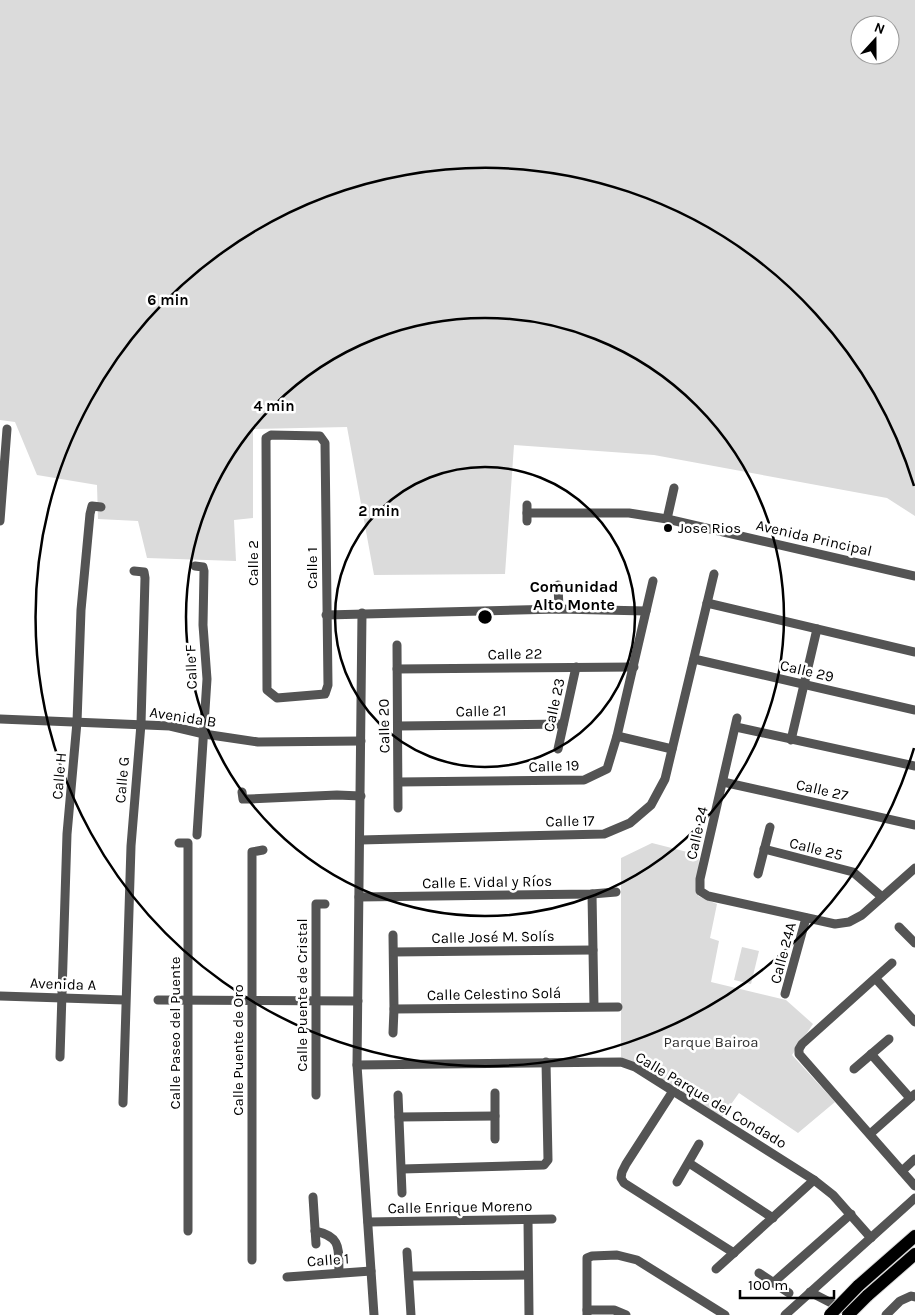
<svg xmlns="http://www.w3.org/2000/svg" width="915" height="1315" font-family="Karla,sans-serif">
  <style>
    .green { fill: #dbdbdb; fill-rule: evenodd }
    .lines { fill: none; stroke-linecap: round; stroke-linejoin: round }
    .highway-casing { stroke: #dbdbdb; stroke-width: 14 }
    .minor { stroke: #545454; stroke-width: 9 }
    .highway { stroke: #000; stroke-width: 12 }
    .highway-bridge-casing { stroke: #dbdbdb; stroke-width: 14; stroke-linecap: butt }
    .highway-bridge { stroke: #000; stroke-width: 12 }
    .ring { fill: none; stroke: #000; stroke-width: 2.5 }
    .poi-dot { fill: #000; stroke: #fff; stroke-width: 2 }
    .labels { text-anchor: middle; dominant-baseline: central; stroke-width: 5; stroke-linejoin: round; paint-order: stroke }
    .poi-label { font-size: 15px; fill: #000; stroke: #fff; text-anchor: start }
    .street-label { font-size: 15px; fill: #000; stroke: #fff }
    .park-label { font-size: 15px; fill: #323232; stroke: #fff }
    .neighbourhood-label { font-size: 16px; font-weight: bold; fill: #000; stroke: #fff }
    .centre { fill: #000; stroke: #fff; stroke-width: 2.5 }
    .ring-label { font-size: 15px; text-anchor: middle; font-weight: bold; fill: #000; stroke: #fff; stroke-width: 5; stroke-linejoin: round; paint-order: stroke }
  </style>
  <rect width="100%" height="100%" fill="#fff"/>
  <g class="green">
    <path d="M0,0H915V516L887,498L654,455L514,445L505,574L374,575L347,427L253,429V518L234,520L236,561L147,558L138,521L98,519L97,485L37,475L15,422L0,420ZM860,25H890V55H860Z"/>
    <polygon points="652,843 699,855 698,896 717,904 710,938 719,941 711,982 786,1000 813,1024 792,1055 835,1102 798,1133 739,1093 722,1117 621,1057 621,858"/>
    <polygon points="742,947 759,951 751,984 734,980"/>
  </g>
  <g class="lines">
    <g class="highway-casing">
      <g id="highway">
        <polyline points="858,1286 915,1236"/>
        <polyline points="867,1296 915,1254"/>
      </g>
    </g>
    <g class="minor">
      <polygon points="271,435 320,436 325,443 328,685 325,694 277,698 267,690 266,438"/>
      <polyline points="527,513 629,513 667,519 915,576"/>
      <polyline points="667,519 674,488"/>
      <polyline points="0,521 7,429"/>
      <polyline points="527,521 527,505"/>
      <polyline points="195,566 203,567 204,571 203,625 207,679 197,835"/>
      <polyline points="558,585 559,609"/>
      <polyline points="707,603 915,652"/>
      <polyline points="362,613 357,1065 374,1315"/>
      <polyline points="326,615 559,609 646,611"/>
      <polyline points="397,645 398,808"/>
      <polyline points="694,659 915,710"/>
      <polyline points="397,669 634,667"/>
      <polyline points="737,718 700,879 700,891 708,896 835,924 849,922 862,915 915,868"/>
      <polyline points="0,719 170,726 204,734 258,742 361,741"/>
      <polyline points="398,726 563,724"/>
      <polyline points="736,727 915,766"/>
      <polyline points="617,736 672,749"/>
      <polyline points="791,740 817,629"/>
      <polyline points="558,749 576,667"/>
      <polyline points="399,782 584,780 607,769 617,736 653,581"/>
      <polyline points="723,782 915,825"/>
      <polyline points="242,792 243,799 249,799 337,795 361,796"/>
      <polyline points="360,840 604,834 630,823 651,805 665,779 714,574"/>
      <polyline points="179,843 188,843 188,1231"/>
      <polyline points="764,849 853,872 882,897"/>
      <polyline points="758,874 770,827"/>
      <polyline points="592,894 594,1006"/>
      <polyline points="359,897 592,894 616,892"/>
      <polyline points="899,927 915,943"/>
      <polyline points="393,935 394,1009 393,1033"/>
      <polyline points="394,952 593,950"/>
      <polyline points="892,963 802,1044 799,1049 799,1054 915,1186"/>
      <polyline points="876,979 915,1022"/>
      <polyline points="785,994 806,918"/>
      <polyline points="0,996 125,1000"/>
      <polyline points="158,1000 358,1001"/>
      <polyline points="394,1009 618,1007"/>
      <polyline points="871,1054 910,1098"/>
      <polyline points="60,1057 67,834 77,722 81,610 90,514 92,506 101,507"/>
      <polyline points="357,1065 621,1062 635,1067 814,1180 833,1195 871,1238"/>
      <polyline points="854,1069 889,1039"/>
      <polyline points="673,1091 626,1164 622,1172 621,1178 624,1183 734,1253"/>
      <polyline points="495,1093 495,1139"/>
      <polyline points="316,1095 316,904 325,904"/>
      <polyline points="398,1095 402,1193"/>
      <polyline points="123,1103 131,846 141,724 145,578 144,572 134,571"/>
      <polyline points="399,1117 495,1116"/>
      <polyline points="870,1134 915,1094"/>
      <polyline points="689,1163 773,1218"/>
      <polyline points="402,1169 544,1165 548,1160 546,1062"/>
      <polyline points="902,1171 915,1159"/>
      <polyline points="677,1182 699,1144"/>
      <polyline points="313,1197 316,1244"/>
      <polyline points="528,1220 529,1315"/>
      <polyline points="368,1222 552,1219"/>
      <path d="M315,1231C343,1237 338,1250 339,1273"/>
      <polyline points="407,1252 411,1315"/>
      <polyline points="252,1260 252,852 263,850"/>
      <polyline points="716,1269 814,1180"/>
      <polyline points="759,1273 789,1293"/>
      <polyline points="409,1276 528,1275"/>
      <polyline points="287,1277 371,1271"/>
      <polyline points="774,1282 851,1214"/>
      <polyline points="810,1292 843,1309"/>
      <polyline points="587,1310 614,1310 626,1315"/>
      <polyline points="587,1315 587,1258 592,1256 617,1255 637,1260 725,1315"/>
      <polyline points="785,1315 915,1198"/>
      <polyline points="886,1315 900,1301 911,1296 915,1297"/>
    </g>
    <use href="#highway" class="highway"/>
    <g class="highway-bridge-casing">
      <g id="highway-bridge">
        <polyline points="830,1315 858,1286"/>
        <polyline points="848,1315 867,1296"/>
      </g>
    </g>
    <use href="#highway-bridge" class="highway-bridge"/>
  </g>
  <g class="ring">
    <circle cx="485" cy="617" r="150"/>
    <circle cx="485" cy="617" r="299"/>
    <path d="M914 748A449 449 0 1 1 914 486"/>
  </g>
  <circle class="poi-dot" cx="668" cy="528" r="5"/>
  <g class="labels">
    <g class="poi-label">
      <text x="678" y="528">Jose Rios</text>
    </g>
    <g class="street-label">
      <text transform="translate(814 538) rotate(13)">Avenida Principal</text>
      <text transform="translate(253 563) rotate(-90)">Calle 2</text>
      <text transform="translate(312 568) rotate(-90)">Calle 1</text>
      <text transform="translate(515 654) rotate(-1)">Calle 22</text>
      <text transform="translate(191 667) rotate(-92)">Calle F</text>
      <text transform="translate(807 671) rotate(13)">Calle 29</text>
      <text transform="translate(554 705) rotate(-78)">Calle 23</text>
      <text transform="translate(481 711) rotate(-1)">Calle 21</text>
      <text transform="translate(183 717) rotate(9)">Avenida B</text>
      <text transform="translate(384 726) rotate(-91)">Calle 20</text>
      <text transform="translate(554 766) rotate(-2)">Calle 19</text>
      <text transform="translate(59 776) rotate(-85)">Calle H</text>
      <text transform="translate(122 780) rotate(-85)">Calle G</text>
      <text transform="translate(822 790) rotate(13)">Calle 27</text>
      <text transform="translate(570 821) rotate(-1)">Calle 17</text>
      <text transform="translate(697 833) rotate(-77)">Calle 24</text>
      <text transform="translate(816 849) rotate(14)">Calle 25</text>
      <text transform="translate(487 882) rotate(-1)">Calle E. Vidal y Ríos</text>
      <text transform="translate(493 937) rotate(-1)">Calle José M. Solís</text>
      <text transform="translate(783 953) rotate(-75)">Calle 24A</text>
      <text transform="translate(63 984) rotate(2)">Avenida A</text>
      <text transform="translate(494 994) rotate(-1)">Calle Celestino Solá</text>
      <text transform="translate(302 995) rotate(-90)">Calle Puente de Cristal</text>
      <text transform="translate(175 1033) rotate(-90)">Calle Paseo del Puente</text>
      <text transform="translate(238 1050) rotate(-90)">Calle Puente de Oro</text>
      <text transform="translate(711 1100) rotate(31)">Calle Parque del Condado</text>
      <text transform="translate(460 1207) rotate(-1)">Calle Enrique Moreno</text>
      <text transform="translate(328 1260) rotate(-4)">Calle 1</text>
    </g>
    <g class="park-label">
      <text x="711" y="1042">Parque Bairoa</text>
    </g>
    <g class="neighbourhood-label">
      <text x="574" y="586">Comunidad<tspan x="574" dy="18">Alto Monte</tspan></text>
    </g>
  </g>
  <circle cx="485" cy="617" r="8" class="centre"/>
  <g class="ring-label">
    <text x="168" y="305">6 min</text>
    <text x="274" y="411">4 min</text>
    <text x="379" y="516">2 min</text>
  </g>
  <g transform="translate(875 40) rotate(21)"><circle r="24" fill="#ffffff" stroke="#999999"/>
  <path d="M0-4L9 19L0 12L-9 19Z" fill="#000000"/>
  <text y="-8" font-size="14" font-weight="bold" text-anchor="middle" fill="#000000">N</text>
  </g>
  <path d="M740 1290v8h94v-8" fill="none" stroke="#000000" stroke-width="2.5"/>
  <text x="748" y="1290" font-size="15" fill="#000000" stroke="#ffffff" stroke-width="4" paint-order="stroke">100 m</text>
</svg>
